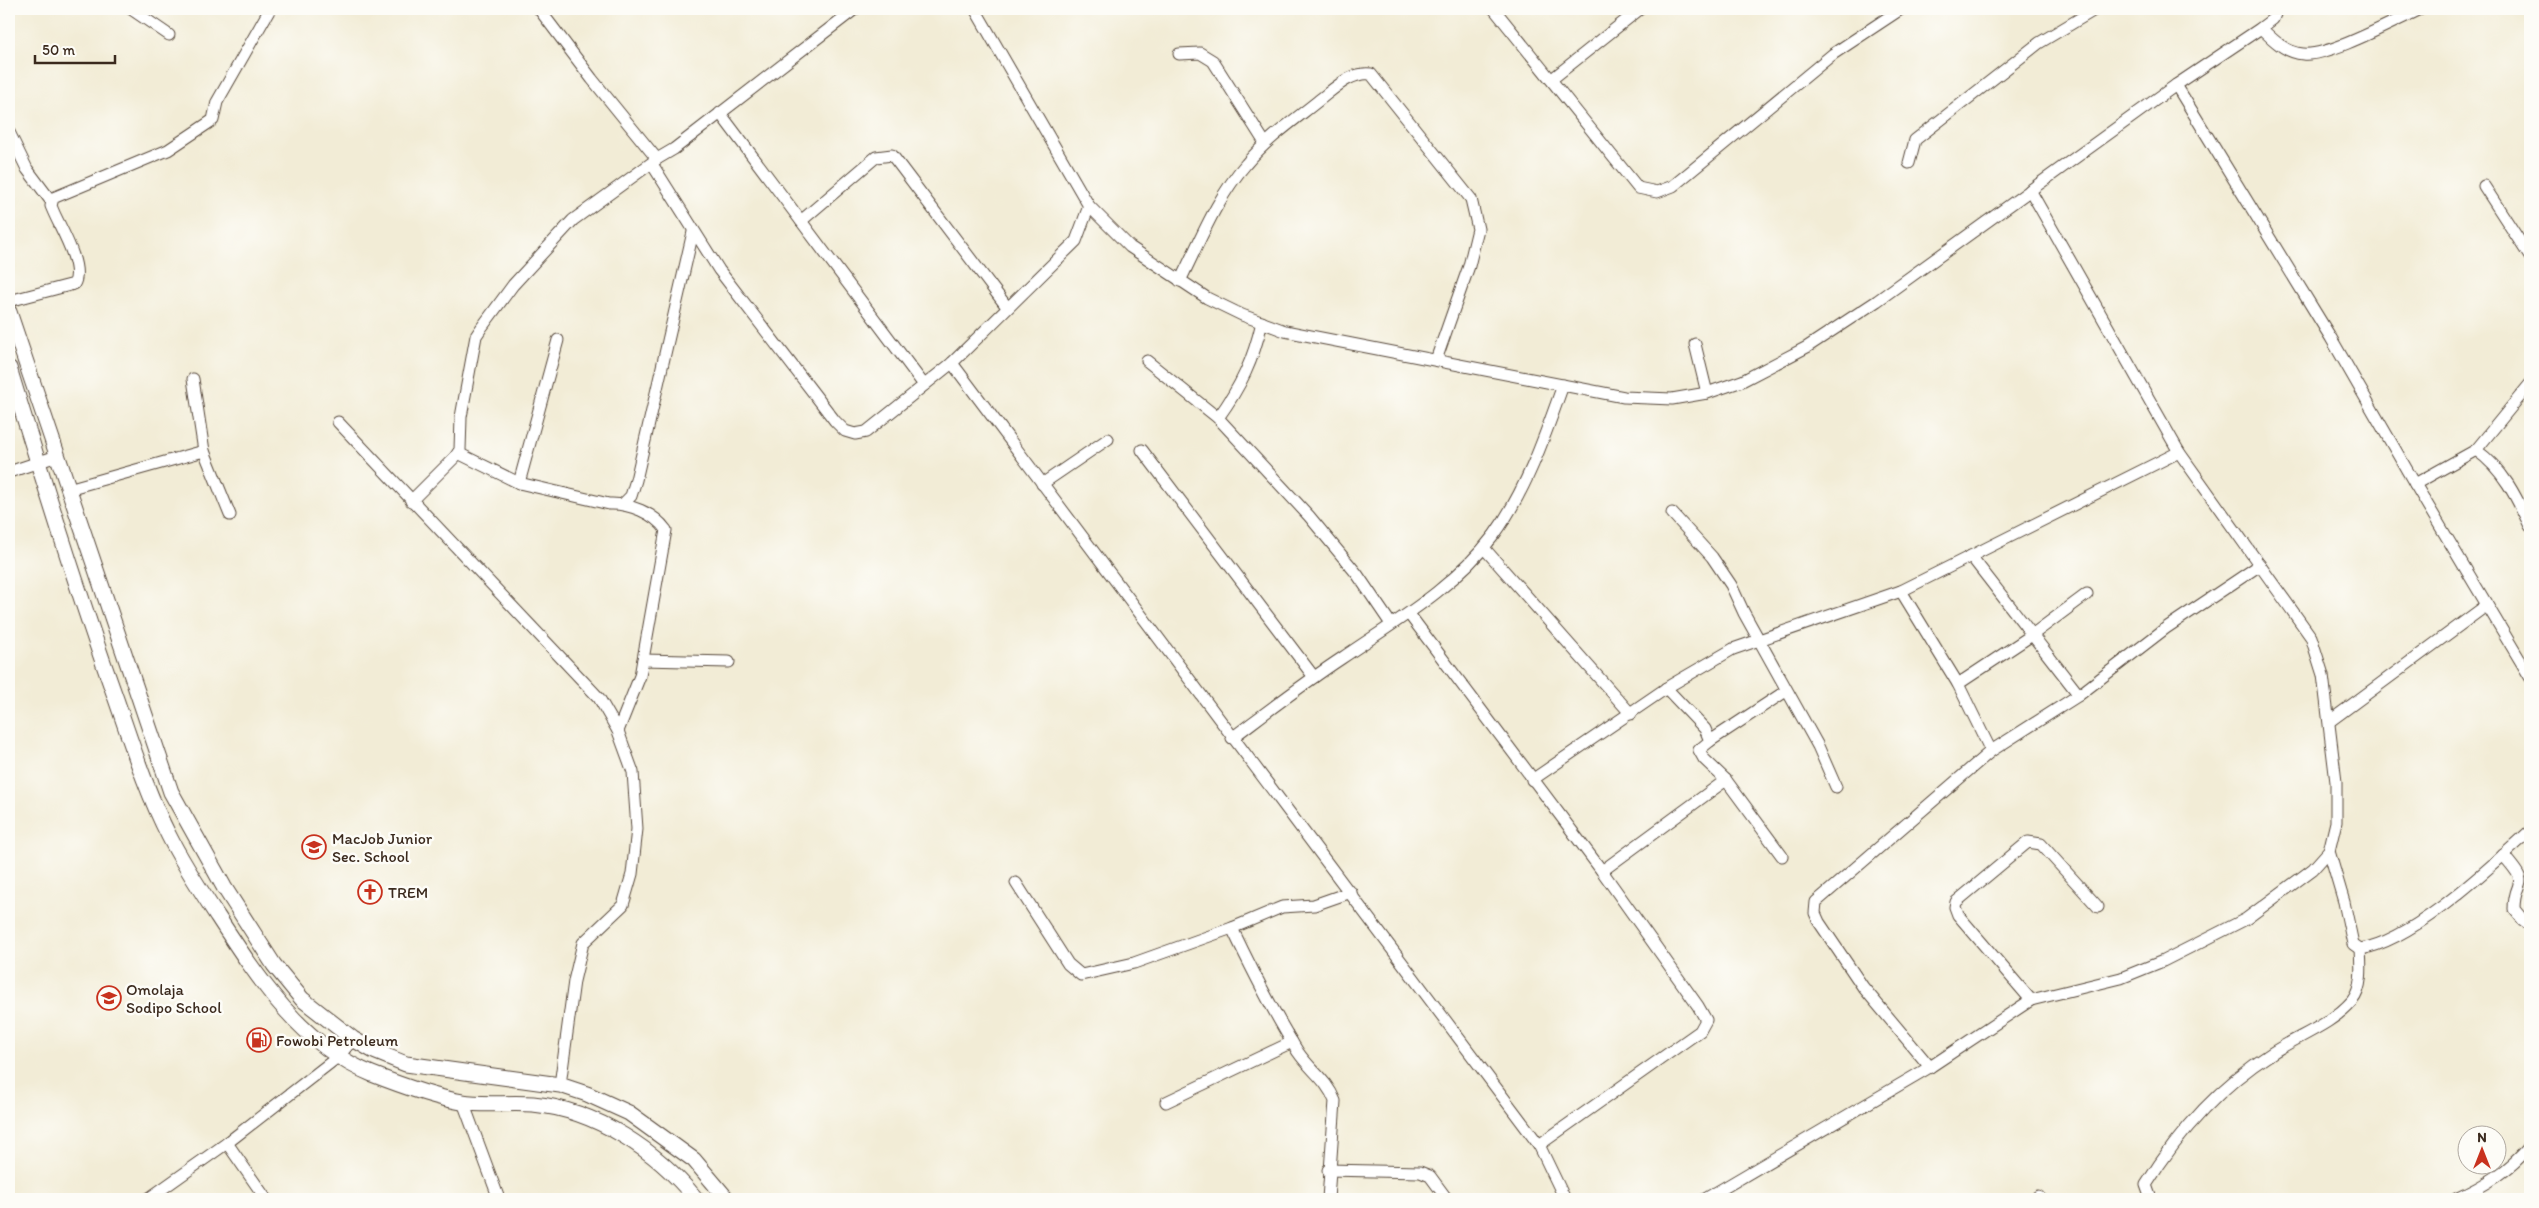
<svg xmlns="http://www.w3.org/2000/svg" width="2539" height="1208" font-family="Itim,sans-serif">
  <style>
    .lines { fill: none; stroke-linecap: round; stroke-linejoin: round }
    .minor-casing { stroke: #56473a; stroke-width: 13 }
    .major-casing { stroke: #56473a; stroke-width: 17 }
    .minor { stroke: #fff; stroke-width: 11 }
    .major { stroke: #fff; stroke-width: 15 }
    .labels { text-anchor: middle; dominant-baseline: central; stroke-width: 5; stroke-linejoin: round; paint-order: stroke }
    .poi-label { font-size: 16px; fill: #3b2a1e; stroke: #fdfcf7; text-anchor: start }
  </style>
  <rect width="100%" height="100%" fill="#fdfcf7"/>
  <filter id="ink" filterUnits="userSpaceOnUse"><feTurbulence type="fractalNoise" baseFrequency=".02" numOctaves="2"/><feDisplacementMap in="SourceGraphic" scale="10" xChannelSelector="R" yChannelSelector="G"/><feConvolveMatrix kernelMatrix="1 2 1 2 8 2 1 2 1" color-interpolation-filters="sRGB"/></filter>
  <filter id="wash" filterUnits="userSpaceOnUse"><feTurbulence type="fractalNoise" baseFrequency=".0096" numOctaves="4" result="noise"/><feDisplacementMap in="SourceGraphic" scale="20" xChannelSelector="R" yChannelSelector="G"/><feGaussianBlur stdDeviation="1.12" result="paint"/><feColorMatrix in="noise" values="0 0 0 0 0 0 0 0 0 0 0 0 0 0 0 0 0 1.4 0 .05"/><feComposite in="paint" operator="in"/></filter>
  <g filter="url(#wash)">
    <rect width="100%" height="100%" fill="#f2ecd6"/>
  </g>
  <g filter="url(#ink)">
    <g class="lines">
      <g class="minor-casing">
        <g id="minor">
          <polyline points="131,9 169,35"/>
          <polyline points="539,9 592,79 657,159"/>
          <polyline points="975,9 1089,206 1130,247 1207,298 1242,315 1285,331 1624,397 1672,399 1707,393 1742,381 1807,347 1877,301 2176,85 2261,28 2273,19 2277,9"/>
          <polyline points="1494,9 1638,188 1657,192 1673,186 1833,54 1901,9"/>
          <path d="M2261,28C2272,39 2286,53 2303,54C2329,57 2394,21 2421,9"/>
          <polyline points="1179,54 1200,53 1213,61 1265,143"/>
          <polyline points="1552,79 1640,9"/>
          <polyline points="2176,85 2331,338 2415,484 2530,677"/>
          <polyline points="720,113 924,385"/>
          <polyline points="9,132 27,169 51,201"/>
          <polyline points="1909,163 1915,140 2039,43 2096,9"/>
          <polyline points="652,164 719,270 835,421 845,431 855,434 866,432 952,363 1076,241 1089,206"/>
          <polyline points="2484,186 2530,257"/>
          <polyline points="801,221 876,157 892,155 1007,307"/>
          <path d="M1180,281C1200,241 1217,197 1246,164C1267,139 1293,121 1318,101C1334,89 1351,71 1371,74L1471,199L1478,229L1469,266L1436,360"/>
          <path d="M9,301L74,284C84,267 61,229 54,213L51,206L53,198L168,150L213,120L217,102L270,9"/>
          <polyline points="1695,344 1707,393"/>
          <polyline points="1147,361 1218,418 1309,516 1357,574 1391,624"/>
          <polyline points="952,363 1539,1145 1565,1199"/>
          <polyline points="193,379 204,451 230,515"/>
          <path d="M1218,418C1241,386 1253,361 1262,322"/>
          <polyline points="338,422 599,698 618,731 633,772 637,829 632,874 623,905 583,943 574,981 560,1085"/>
          <polyline points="1142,450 1314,677"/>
          <path d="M2476,450C2503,469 2516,496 2530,526"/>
          <path d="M458,453L519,483L609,504C629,503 654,513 666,530L640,676L618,731"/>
          <polyline points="9,472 57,456"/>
          <polyline points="519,483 558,340"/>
          <polyline points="1042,484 1108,439"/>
          <polyline points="2415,484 2476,450 2530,384"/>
          <polyline points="68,489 204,451"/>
          <polyline points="411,501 455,457 460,450 461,417 476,336 482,327 513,285 573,220 657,159 674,149 855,9"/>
          <polyline points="624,503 631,496 636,480 693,232"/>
          <polyline points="1672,513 1712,557 1731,585 1744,613 1818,746 1836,787"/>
          <polyline points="1484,548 1631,714"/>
          <polyline points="1971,556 2079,695"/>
          <polyline points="1901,591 1958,684 1991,751"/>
          <polyline points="1409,614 1602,871 1698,1006 1706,1020 1700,1031 1539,1145"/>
          <polyline points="643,660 729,662"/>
          <polyline points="1958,684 2032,635 2087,594"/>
          <polyline points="1666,688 1705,729 1710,741 1699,750 1704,759 1726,780 1782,856"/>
          <polyline points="2330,721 2487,605"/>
          <path d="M1232,738C1268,711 1304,683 1342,658C1396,621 1454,588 1494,535C1526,491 1545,436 1563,385"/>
          <polyline points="1710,741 1786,691"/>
          <polyline points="1532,780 1671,685 1733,649 1901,591 2179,452"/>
          <path d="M2329,851L2344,902L2353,944L2360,949C2413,941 2490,867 2530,831"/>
          <path d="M2503,855C2533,889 2514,876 2514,909L2523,920L2530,925"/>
          <polyline points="1602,871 1726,780"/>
          <polyline points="1016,883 1068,964 1081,975 1134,963 1232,928 1282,907 1314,905 1351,892"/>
          <path d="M1232,928C1252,970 1273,1012 1298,1052C1310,1070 1327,1080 1335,1101L1328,1199"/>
          <polyline points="2031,1000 1958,915 1955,907 1956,902 2028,842 2041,844 2098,907"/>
          <polyline points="1930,1067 1863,987 1819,922 1815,913 1816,902 1991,751 2079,695 2166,628 2260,565"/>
          <polyline points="463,1102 499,1199"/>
          <polyline points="1166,1102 1292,1042"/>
          <polyline points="227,1143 266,1199"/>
          <polyline points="1328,1170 1420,1172 1430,1176 1447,1199"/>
          <polyline points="2038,1196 2041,1199"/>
          <polyline points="148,1199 227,1143 339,1056 353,1039"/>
          <polyline points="1705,1199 1930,1067 2031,1000 2121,978 2163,961 2246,919 2313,869 2329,851 2336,822 2336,782 2323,675 2311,637 2179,452 2030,190"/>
          <path d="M2151,1199L2146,1185C2178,1133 2220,1086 2272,1053C2298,1036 2331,1025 2352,1001C2363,988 2361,965 2360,949"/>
          <path d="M2456,1199C2486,1185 2509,1171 2530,1146"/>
        </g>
      </g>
      <g class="major-casing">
        <g id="major">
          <polyline points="9,312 171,792 224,887 274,965 302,999 353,1039 374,1051 406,1064 560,1085 587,1094 629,1113 694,1160 727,1199"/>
          <path d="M9,368C43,479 77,590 116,699C132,745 147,793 169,836C183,864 201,891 218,917C257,977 302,1046 372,1074C400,1085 432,1097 462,1102C485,1106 509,1102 533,1104C597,1110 657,1151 696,1199"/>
        </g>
      </g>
      <use href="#minor" class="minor"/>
      <use href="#major" class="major"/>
    </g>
  </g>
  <defs>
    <g id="school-ring" transform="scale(1.25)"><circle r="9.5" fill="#fdfcf7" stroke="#c8321e" stroke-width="1.5"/><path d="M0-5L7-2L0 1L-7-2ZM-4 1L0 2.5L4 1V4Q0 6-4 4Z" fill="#c8321e"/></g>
    <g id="church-ring" transform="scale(1.25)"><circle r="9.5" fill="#fdfcf7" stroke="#c8321e" stroke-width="1.5"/><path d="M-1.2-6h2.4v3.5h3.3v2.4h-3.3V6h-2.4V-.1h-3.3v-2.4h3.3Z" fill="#c8321e"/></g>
    <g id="fuel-ring" transform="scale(1.25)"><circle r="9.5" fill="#fdfcf7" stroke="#c8321e" stroke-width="1.5"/><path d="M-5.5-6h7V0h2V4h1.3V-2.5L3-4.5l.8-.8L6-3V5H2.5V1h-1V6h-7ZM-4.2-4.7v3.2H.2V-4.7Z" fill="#c8321e"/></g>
  </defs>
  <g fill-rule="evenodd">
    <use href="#school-ring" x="314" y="847"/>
    <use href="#church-ring" x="370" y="892"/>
    <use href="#school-ring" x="109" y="998"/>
    <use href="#fuel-ring" x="259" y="1040"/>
  </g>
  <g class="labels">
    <g class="poi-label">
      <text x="332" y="838">MacJob Junior<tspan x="332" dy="18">Sec. School</tspan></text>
      <text x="388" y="892">TREM</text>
      <text x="126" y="989">Omolaja<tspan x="126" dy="18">Sodipo School</tspan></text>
      <text x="276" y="1040">Fowobi Petroleum</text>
    </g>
  </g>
  <rect width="2539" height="1208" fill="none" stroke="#fdfcf7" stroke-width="30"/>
  <g transform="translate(2482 1150)"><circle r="24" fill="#fdfcf7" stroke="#afa8a0"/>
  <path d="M0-4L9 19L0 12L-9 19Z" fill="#c8321e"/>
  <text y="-8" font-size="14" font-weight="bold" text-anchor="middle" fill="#3b2a1e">N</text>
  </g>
  <path d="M35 55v8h80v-8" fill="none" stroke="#3b2a1e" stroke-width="2.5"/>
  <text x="42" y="55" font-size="15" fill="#3b2a1e" stroke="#fdfcf7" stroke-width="4" paint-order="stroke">50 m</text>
</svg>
